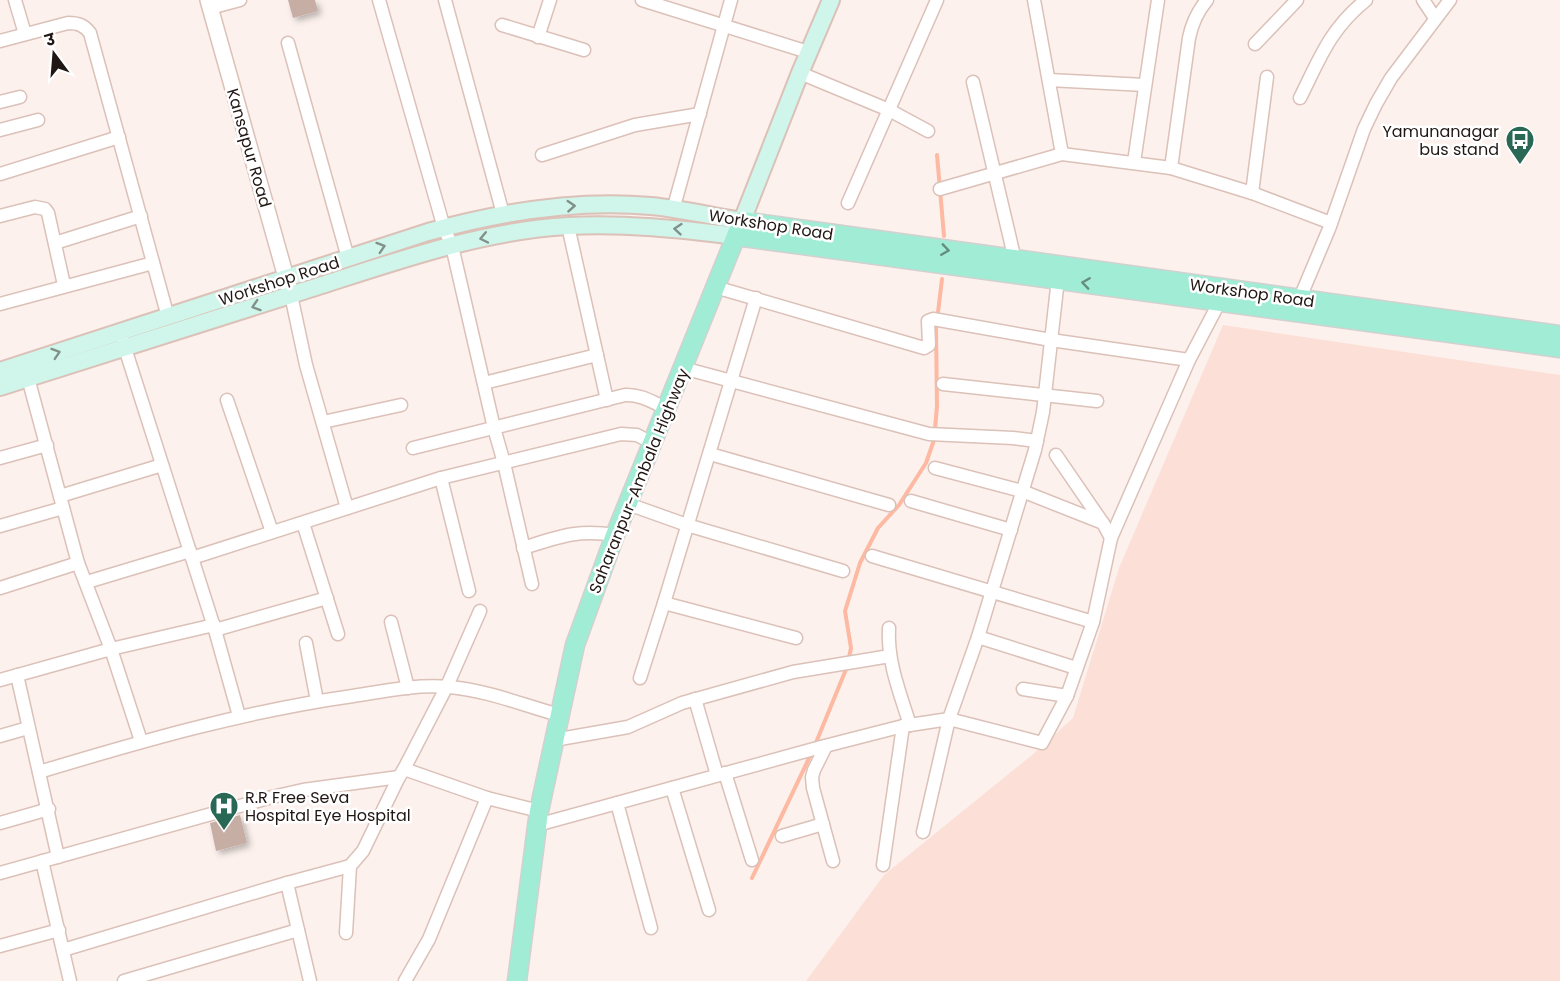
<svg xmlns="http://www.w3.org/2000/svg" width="1560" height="981" font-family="Poppins,'Noto Sans Devanagari',sans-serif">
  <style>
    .built { fill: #fce0d7 }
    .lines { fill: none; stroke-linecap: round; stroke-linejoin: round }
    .stream { stroke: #fdb9a2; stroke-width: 4 }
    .building { fill: #c7aea5; filter: url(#shadow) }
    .minor-casing { stroke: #dbc1b8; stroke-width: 15 }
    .tertiary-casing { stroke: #dbc1b8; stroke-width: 18 }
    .secondary-casing { stroke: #dbc1b8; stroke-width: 20 }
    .primary-casing { stroke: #d2d1d0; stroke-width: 21 }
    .minor { stroke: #fff; stroke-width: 12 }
    .tertiary { stroke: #fff; stroke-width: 15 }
    .secondary { stroke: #d0f5ea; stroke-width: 16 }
    .primary { stroke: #a0ecd5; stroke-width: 18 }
    .oneway { stroke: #81918a }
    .oneway2 { stroke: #668c7e }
    .labels { text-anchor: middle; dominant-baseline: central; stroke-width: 5; stroke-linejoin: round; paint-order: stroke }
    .poi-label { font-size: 16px; fill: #201714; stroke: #fff; text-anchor: end }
    .street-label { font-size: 16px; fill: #201714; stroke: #fff }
  </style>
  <defs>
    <filter id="shadow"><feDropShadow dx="3.5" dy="3.5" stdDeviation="3" flood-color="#0004"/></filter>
  </defs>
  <rect width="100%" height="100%" fill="#fcf1ed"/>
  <polygon class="built" points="1223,325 1560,375 1560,981 806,981 884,875 1032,755 1073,718 1119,568"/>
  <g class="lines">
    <g class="stream">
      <polyline points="937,155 944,236"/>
      <polyline points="815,745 847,667 851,648 845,611 860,563 878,528 899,505 926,463 934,440 937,406 936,329 942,279"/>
      <polyline points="752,878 812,752"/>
    </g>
  </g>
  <g class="building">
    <polygon points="288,0 315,0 318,11 293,18"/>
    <polygon points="240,815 247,843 216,851 210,823"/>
  </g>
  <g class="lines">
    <g class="minor-casing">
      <g id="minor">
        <polyline points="15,0 25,34"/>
        <polyline points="379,0 444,228 452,246 494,428 504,463 532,584"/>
        <polyline points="445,0 503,214"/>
        <polyline points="642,0 808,52"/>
        <polyline points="1034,0 1062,154"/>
        <polyline points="1423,0 1435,18"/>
        <polyline points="210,8 240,0"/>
        <polyline points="502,25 584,50"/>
        <polyline points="538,37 550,0"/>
        <path d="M0,41L68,23C78,23 84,25 90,33L168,317"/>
        <polyline points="288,43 348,258"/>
        <polyline points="1255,44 1297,0"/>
        <polyline points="800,73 889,110 928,131"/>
        <polyline points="1049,80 1145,85"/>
        <polyline points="973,82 1015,260"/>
        <path d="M1300,98C1320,58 1330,29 1366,0"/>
        <polyline points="0,102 20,97"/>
        <polyline points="0,130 38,120"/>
        <polyline points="542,155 635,125 700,114"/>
        <polyline points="1134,162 1158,0"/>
        <path d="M1171,168L1189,38C1192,23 1197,12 1207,0"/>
        <polyline points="0,174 119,137"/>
        <polyline points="940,189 1062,154 1171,168 1252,193 1331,223"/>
        <polyline points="1252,193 1267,77"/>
        <polyline points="848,203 937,0"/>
        <polyline points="673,210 731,0"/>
        <polyline points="0,216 35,207 45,209 48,213 64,285"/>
        <polyline points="568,226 607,400"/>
        <polyline points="55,243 141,216"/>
        <polyline points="715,287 924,348 929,345 928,321 933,319 1051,340 1189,360"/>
        <polyline points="291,295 306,365 347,508"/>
        <polyline points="0,304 153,263"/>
        <polyline points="1297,305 1329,229 1364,129 1376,104 1391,78 1450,0"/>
        <polyline points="123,342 215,630 239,716"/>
        <polyline points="683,368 929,434 1013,438 1037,441"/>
        <polyline points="28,378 78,563 111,649 141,741"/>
        <polyline points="484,383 597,355"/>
        <polyline points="943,384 1097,401"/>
        <polyline points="227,400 272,532"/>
        <polyline points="323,422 401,405"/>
        <path d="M413,448L625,395C640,394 652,402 666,408"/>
        <polyline points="710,454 889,505"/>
        <polyline points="1056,455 1102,522"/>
        <polyline points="0,458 47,445"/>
        <polyline points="935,468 1022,491 1103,523 1111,538"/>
        <polyline points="441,478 469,591"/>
        <polyline points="60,496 162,465"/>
        <polyline points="911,501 1011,530"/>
        <polyline points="628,504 687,525 843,571"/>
        <polyline points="303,523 338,634"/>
        <polyline points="0,526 63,508"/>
        <path d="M523,548C559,537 576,529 615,535"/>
        <polyline points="872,556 1093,622"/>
        <polyline points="192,558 441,478 621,434 637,435 652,443"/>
        <polyline points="87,582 190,551"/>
        <polyline points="0,588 78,563"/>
        <polyline points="664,603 796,638"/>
        <polyline points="391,622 408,688"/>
        <path d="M889,628C887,662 900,693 910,725"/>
        <polyline points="215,630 327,598"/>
        <polyline points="978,637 1076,668"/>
        <polyline points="306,643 317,701"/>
        <polyline points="17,675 58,857"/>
        <polyline points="640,678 664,603 756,298"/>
        <polyline points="0,680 111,649 214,625"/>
        <polyline points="1023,689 1067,696"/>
        <polyline points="695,699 717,775"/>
        <polyline points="0,736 28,728"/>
        <polyline points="554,740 628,727 682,703 793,672 890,656"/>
        <polyline points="826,746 814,770 812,777 813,788 833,861"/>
        <polyline points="404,769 447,686 480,611"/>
        <path d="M39,772C142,741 246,711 353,696C384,691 417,684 449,687C486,690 523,705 559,715"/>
        <polyline points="725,773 752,860"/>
        <polyline points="672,788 709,910"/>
        <polyline points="617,803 651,928"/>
        <polyline points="0,823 49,809"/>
        <polyline points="537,825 821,747 903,726 949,719 1042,743 1067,696 1093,622 1111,538 1189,360 1220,301"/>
        <polyline points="923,832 949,719 978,637 1035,450 1043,412 1058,279"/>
        <polyline points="782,836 823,824"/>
        <polyline points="42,861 70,981"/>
        <polyline points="883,865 903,726"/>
        <polyline points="0,873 272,797 303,790 399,777 404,769 487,798 539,811"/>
        <polyline points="287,883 310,981"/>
        <polyline points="346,933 350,866 363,851 399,777"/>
        <polyline points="0,946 59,930"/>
        <polyline points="63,950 287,883 350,866"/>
        <polyline points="124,981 298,930"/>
        <polyline points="405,981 429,939 487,798"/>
      </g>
    </g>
    <g class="tertiary-casing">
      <polyline id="tertiary" points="208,0 291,295"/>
    </g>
    <g class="secondary-casing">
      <g id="secondary">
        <path d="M0,371L428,232C500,212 575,199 651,206C681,209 712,216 742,221L800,73L831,0"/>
        <path d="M0,387C101,355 202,323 303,291C389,264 477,231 568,226C624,223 680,229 736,236"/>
      </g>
    </g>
    <g class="primary-casing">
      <g id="primary">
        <polyline points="736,236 1560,348"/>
        <polyline points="517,981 539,811 575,645 615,535 742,221 1560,335"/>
      </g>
    </g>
    <use href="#minor" class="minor"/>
    <use href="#tertiary" class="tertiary"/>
    <use href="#secondary" class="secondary"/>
    <use href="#primary" class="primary"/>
  </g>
  <defs><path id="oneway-chevron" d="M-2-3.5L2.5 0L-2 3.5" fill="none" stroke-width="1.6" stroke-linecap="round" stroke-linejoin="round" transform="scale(1.5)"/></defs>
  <g class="oneway">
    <use href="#oneway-chevron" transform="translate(571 206) rotate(-4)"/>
    <use href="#oneway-chevron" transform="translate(678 229) rotate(-175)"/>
    <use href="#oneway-chevron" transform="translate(484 238) rotate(168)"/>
    <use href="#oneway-chevron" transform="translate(381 247) rotate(-18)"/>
    <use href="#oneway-chevron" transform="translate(256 306) rotate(162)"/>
    <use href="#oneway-chevron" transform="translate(56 353) rotate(-18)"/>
  </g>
  <g class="oneway2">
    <use href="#oneway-chevron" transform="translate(945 250) rotate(8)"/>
    <use href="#oneway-chevron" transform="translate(1086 283) rotate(-172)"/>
  </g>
  <defs>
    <g id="bus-pin" transform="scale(1.5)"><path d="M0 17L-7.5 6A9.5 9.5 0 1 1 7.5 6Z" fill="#296855" stroke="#fff"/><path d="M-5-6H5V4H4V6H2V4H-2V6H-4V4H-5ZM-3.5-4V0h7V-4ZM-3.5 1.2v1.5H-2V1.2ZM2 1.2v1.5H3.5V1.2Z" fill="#fff"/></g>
    <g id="hospital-pin" transform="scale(1.5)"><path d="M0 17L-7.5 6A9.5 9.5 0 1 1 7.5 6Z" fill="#296855" stroke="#fff"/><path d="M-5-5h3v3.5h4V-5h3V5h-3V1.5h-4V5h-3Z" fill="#fff"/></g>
  </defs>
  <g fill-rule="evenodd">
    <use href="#bus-pin" x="1520" y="140"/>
    <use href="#hospital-pin" x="224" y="806"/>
  </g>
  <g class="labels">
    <g class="poi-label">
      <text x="1499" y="131">Yamunanagar<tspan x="1499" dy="18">bus stand</tspan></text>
      <text x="245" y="797" text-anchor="start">R.R Free Seva<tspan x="245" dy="18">Hospital Eye Hospital</tspan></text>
    </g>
    <g class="street-label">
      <text transform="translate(249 148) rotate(74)">Kansapur Road</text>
      <text transform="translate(771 225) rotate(9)">Workshop Road</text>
      <text transform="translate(279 281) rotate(-18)">Workshop Road</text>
      <text transform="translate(1252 293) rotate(8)">Workshop Road</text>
      <text transform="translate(639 481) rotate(-68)">Saharanpur-Ambala Highway</text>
    </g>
  </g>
  <g transform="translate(54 54) rotate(344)" stroke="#ffffff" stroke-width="4.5" paint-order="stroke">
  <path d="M0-4.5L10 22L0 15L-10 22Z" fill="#201714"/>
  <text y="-9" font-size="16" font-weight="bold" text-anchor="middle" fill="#201714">उ</text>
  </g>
</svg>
